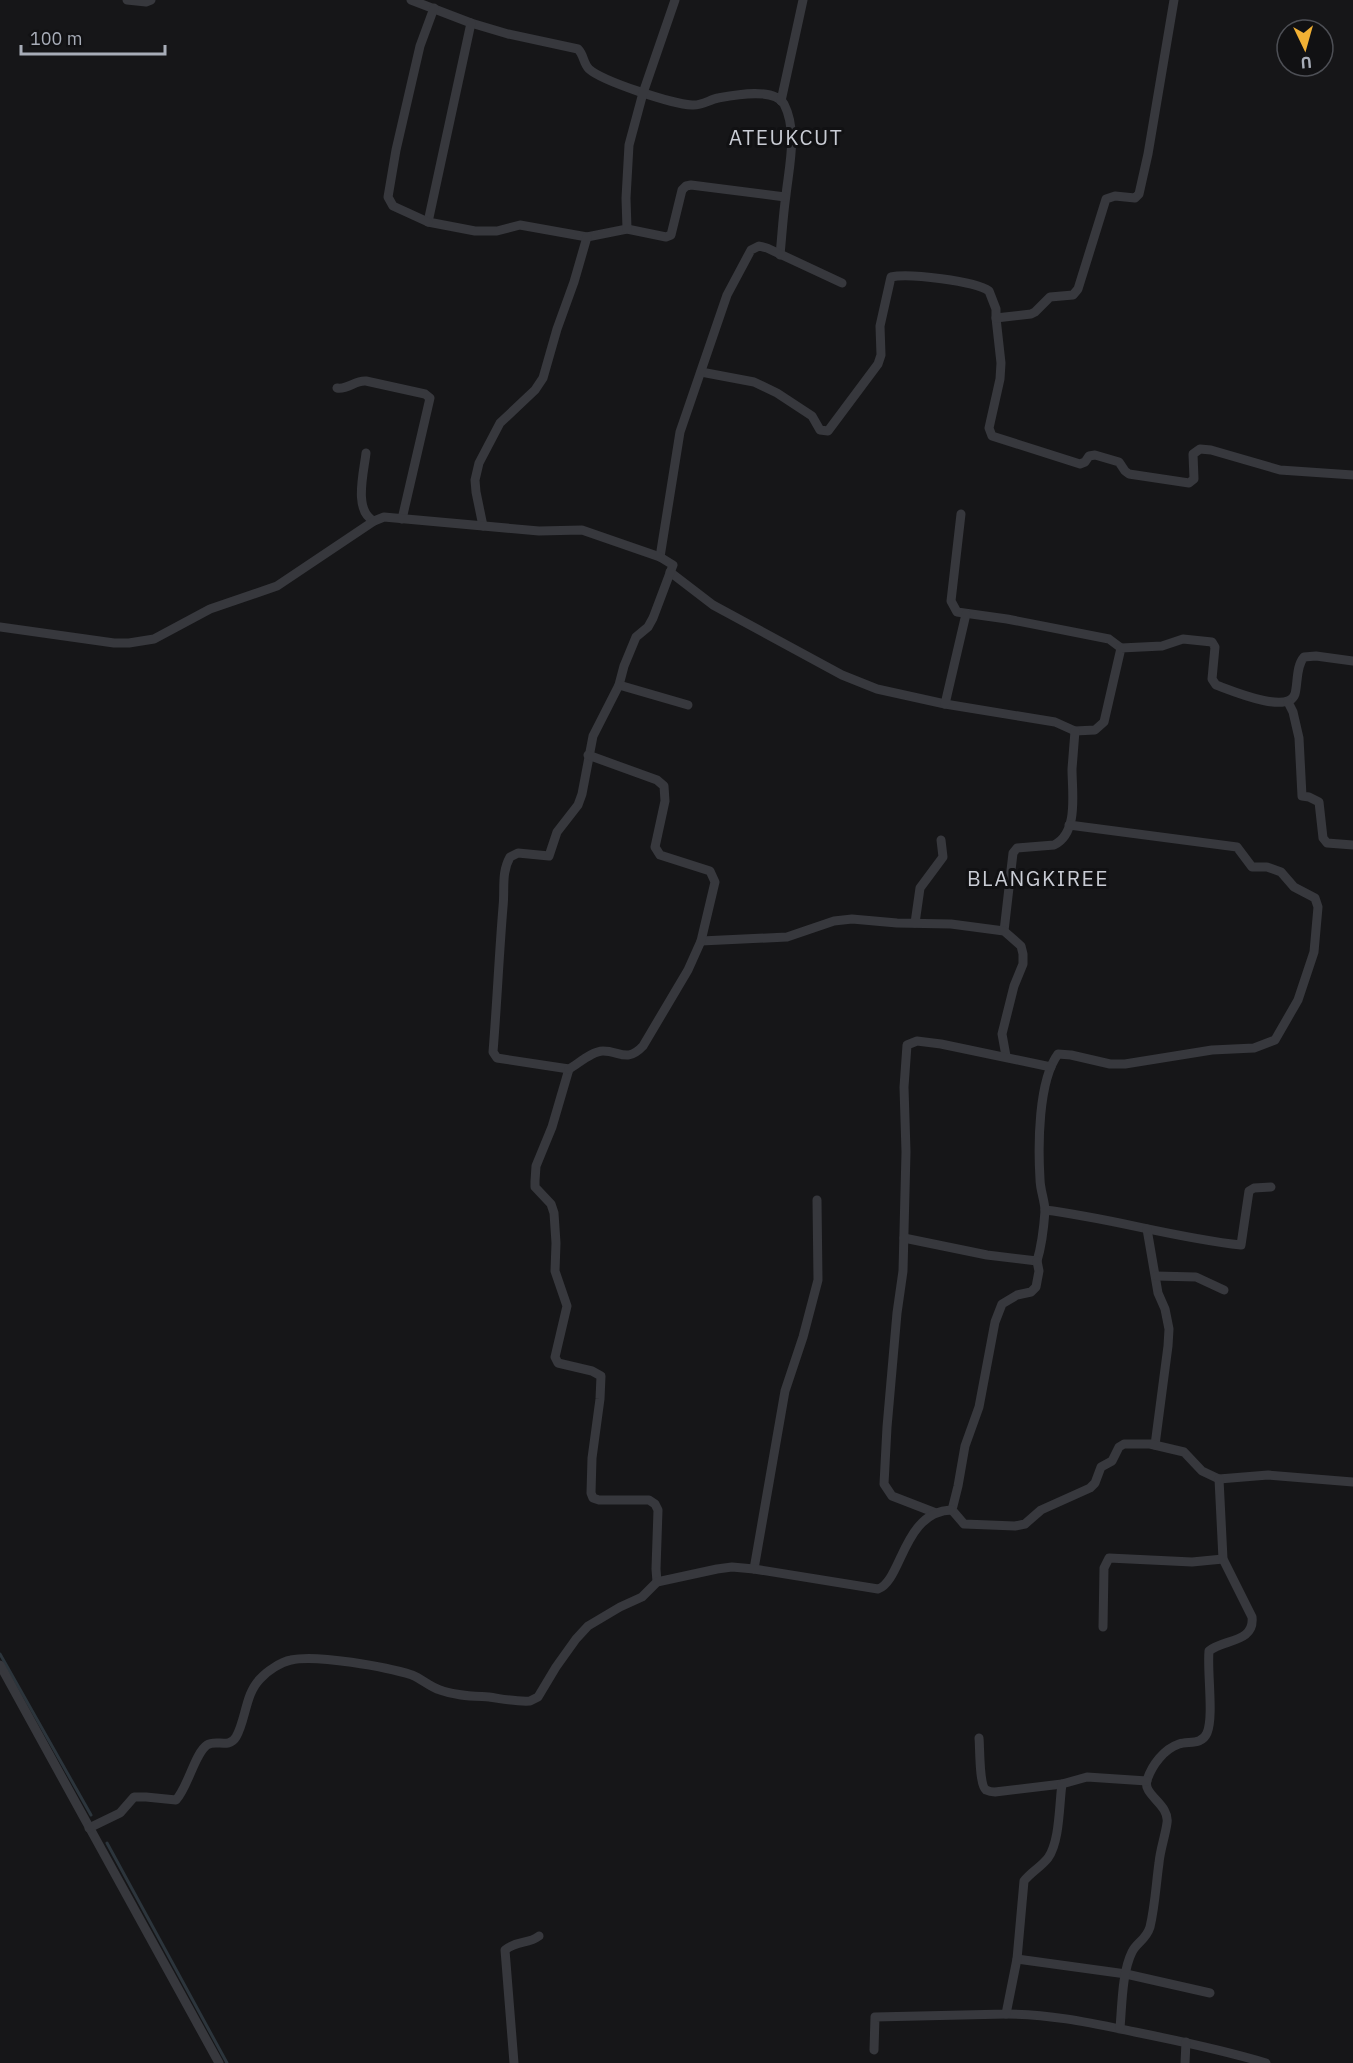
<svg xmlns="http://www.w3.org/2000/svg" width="1353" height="2063" font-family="'IBM Plex Sans',sans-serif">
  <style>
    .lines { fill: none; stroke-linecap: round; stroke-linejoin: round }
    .stream { stroke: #2c353c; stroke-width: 3 }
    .street { stroke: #37383d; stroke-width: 9 }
    .labels { text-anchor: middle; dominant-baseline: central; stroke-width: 6; stroke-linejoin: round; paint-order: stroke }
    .quarter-label { font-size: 21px; letter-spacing: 1.5px; fill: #c9ccd4; stroke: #111113 }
  </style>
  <rect width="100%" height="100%" fill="#161618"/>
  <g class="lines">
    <g class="stream">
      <polyline points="0,1654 91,1815"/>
      <polyline points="107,1843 227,2063"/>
    </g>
    <g class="street">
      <polyline points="127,0 146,2 151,0"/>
      <path d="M411,0L471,23L508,34L578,49C584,55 583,63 589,69C602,81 672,104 692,105C701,106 709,100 718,98C734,95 774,87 784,104C798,131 789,167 786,195C783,215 782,235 780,255"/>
      <polyline points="471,23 428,222 475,231 497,231 520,225 587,237 627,229 666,237 671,235 682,190 686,186 691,185 785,197"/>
      <polyline points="781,101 803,0"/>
      <polyline points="428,222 393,206 388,197 396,150 420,46 434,8"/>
      <polyline points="627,229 626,198 629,145 643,93 675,0"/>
      <polyline points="996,318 1001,363 1000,379 989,428 992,436 1080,464 1085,462 1089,456 1095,455 1119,462 1125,471 1129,474 1189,483 1194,479 1193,454 1200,449 1211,450 1280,470 1353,475"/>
      <path d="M701,372L754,382L777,393L812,416L820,430L828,431L878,364L881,355L880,326L891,277C909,273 975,281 989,291L996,309V318L1031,314L1035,312L1050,297L1073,295L1078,289L1106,199L1115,196L1135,198L1139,194L1148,154L1174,0"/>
      <path d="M337,388C348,390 355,380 366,381L425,394L430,398L402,519"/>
      <path d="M366,453C364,472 353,511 374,521"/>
      <polyline points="961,514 951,601 957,612 1007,619 1109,639 1121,648"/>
      <polyline points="483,526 476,492 475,480 479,463 500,423 535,390 543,378 557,329 574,282 587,237"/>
      <polyline points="660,557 680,432 727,295 751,250 759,246 767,248 842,283"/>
      <path d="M670,572L713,605L842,675L877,689L945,704L1055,722L1075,731L1095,730L1104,722L1121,648L1162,646L1183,639L1212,642L1215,647L1212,679L1216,685C1230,690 1288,715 1295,694C1298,682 1296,666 1304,657L1316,656L1353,661"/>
      <path d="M0,627L114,643H129L154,639L210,609L277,586L374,521L384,517L539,531L582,530L660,557L673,565L653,618L648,627L636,637L624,666L619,685L593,736L582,794L578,805L557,832L549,856L518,853L510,857C501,873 505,889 503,907C499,955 497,1003 493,1052L497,1058L569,1069L552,1127L536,1166L535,1181V1187L551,1204L554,1213L556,1243L555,1271L567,1306L555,1357L558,1363L592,1371L601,1376L600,1399L592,1458L591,1493L593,1498L599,1500H649L655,1504L658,1510L656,1569L657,1582"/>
      <polyline points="619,685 688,705"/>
      <polyline points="1288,702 1293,712 1299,738 1302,796 1309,797 1319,802 1323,838 1327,843 1353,845"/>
      <polyline points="945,704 966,614"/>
      <polyline points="915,923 920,888 943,857 941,840"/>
      <path d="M1004,931L1013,853L1017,848L1054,845C1079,833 1072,792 1072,769C1073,756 1074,743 1075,731"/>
      <polyline points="701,941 787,937 834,921 852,919 897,923 951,924 1004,931 1021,946 1023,954 1023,964 1014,986 1002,1034 1006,1056"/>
      <path d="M569,1069C578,1064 592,1051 603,1051C620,1051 627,1063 643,1046L688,970L701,941L715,882L710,871L660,855L655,847L665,801L664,786L657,780L588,755"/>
      <path d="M1045,1210C1111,1218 1175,1238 1241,1245L1249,1191L1254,1188L1271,1187"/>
      <polyline points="1147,1229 1158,1293 1165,1309 1169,1329 1168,1346 1155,1445"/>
      <path d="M904,1238L987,1255L1037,1261C1041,1248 1044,1225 1045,1211C1045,1201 1040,1190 1040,1179C1038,1146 1038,1081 1058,1054L1071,1055L1110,1064H1125L1212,1050L1254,1048L1275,1040L1298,1000L1314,952L1318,907L1315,898L1294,887L1281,872L1267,867H1252L1237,847L1069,825"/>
      <polyline points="1037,1261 1039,1271 1036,1287 1031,1292 1017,1295 1002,1304 995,1322 979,1407 965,1446 958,1486 952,1510 964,1524 1015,1526 1025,1524 1041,1510 1090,1488 1095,1483 1101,1467 1112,1461 1119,1447 1124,1444 1150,1444 1184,1452 1202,1471 1219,1479 1268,1475 1353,1482"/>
      <polyline points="1156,1276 1196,1277 1224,1290"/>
      <polyline points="936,1513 892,1496 884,1484 887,1427 897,1313 903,1271 906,1152 904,1087 907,1045 917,1041 941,1044 1051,1067"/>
      <polyline points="754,1569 785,1391 803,1337 818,1280 817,1200"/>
      <polyline points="1103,1627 1104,1568 1109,1558 1192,1562 1223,1559"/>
      <polyline points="0,1665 219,2063"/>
      <path d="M979,1738C980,1747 979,1785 986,1790C988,1791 993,1792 995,1792L1062,1784"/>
      <path d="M89,1828L120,1813L134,1797H146L176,1800C188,1787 195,1753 207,1745C216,1739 229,1749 236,1737C246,1720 245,1694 260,1679C267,1671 281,1662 291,1660C316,1654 387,1667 412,1675C422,1679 430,1687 440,1690C456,1696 473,1696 489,1697C503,1699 517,1702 530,1701L538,1697L556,1667L576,1639L588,1626L620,1607L642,1597L657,1582L717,1569L732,1567L754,1569L878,1589C902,1581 903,1511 952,1510"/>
      <polyline points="1017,1959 1126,1974 1210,1993"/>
      <path d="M1006,2014C1051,2014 1091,2023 1135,2032C1180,2041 1223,2050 1266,2063"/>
      <path d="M1120,2028C1122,2006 1122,1972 1132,1952C1137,1942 1146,1940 1150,1927C1155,1906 1156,1884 1159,1863C1160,1850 1165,1837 1167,1823C1170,1804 1142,1795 1147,1780C1152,1765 1164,1749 1179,1744C1189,1741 1202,1745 1207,1733C1214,1717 1207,1672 1209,1651C1223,1639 1255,1643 1252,1617L1223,1559L1219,1479"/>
      <path d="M874,2050L875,2017L1006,2014L1017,1959L1024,1881C1031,1872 1041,1867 1048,1858C1060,1841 1059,1805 1062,1784L1087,1777L1147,1781"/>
      <path d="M514,2063L505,1950C519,1939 527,1945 539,1936"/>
      <polyline points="1185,2063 1186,2042"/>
    </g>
  </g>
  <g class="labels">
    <g class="quarter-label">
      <text x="786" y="137">ATEUKCUT</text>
      <text x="1038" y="878">BLANGKIREE</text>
    </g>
  </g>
  <g transform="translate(1305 48) rotate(175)"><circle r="28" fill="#111113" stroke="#4d4f55" stroke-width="1.5"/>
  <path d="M0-4.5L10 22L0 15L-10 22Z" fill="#f2b134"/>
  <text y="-9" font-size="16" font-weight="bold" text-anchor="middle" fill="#a8adb8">U</text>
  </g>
  <path d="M21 45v9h144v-9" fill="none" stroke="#a8adb8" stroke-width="3"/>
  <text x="30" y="45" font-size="18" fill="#a8adb8" stroke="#111113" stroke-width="4.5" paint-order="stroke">100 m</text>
</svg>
